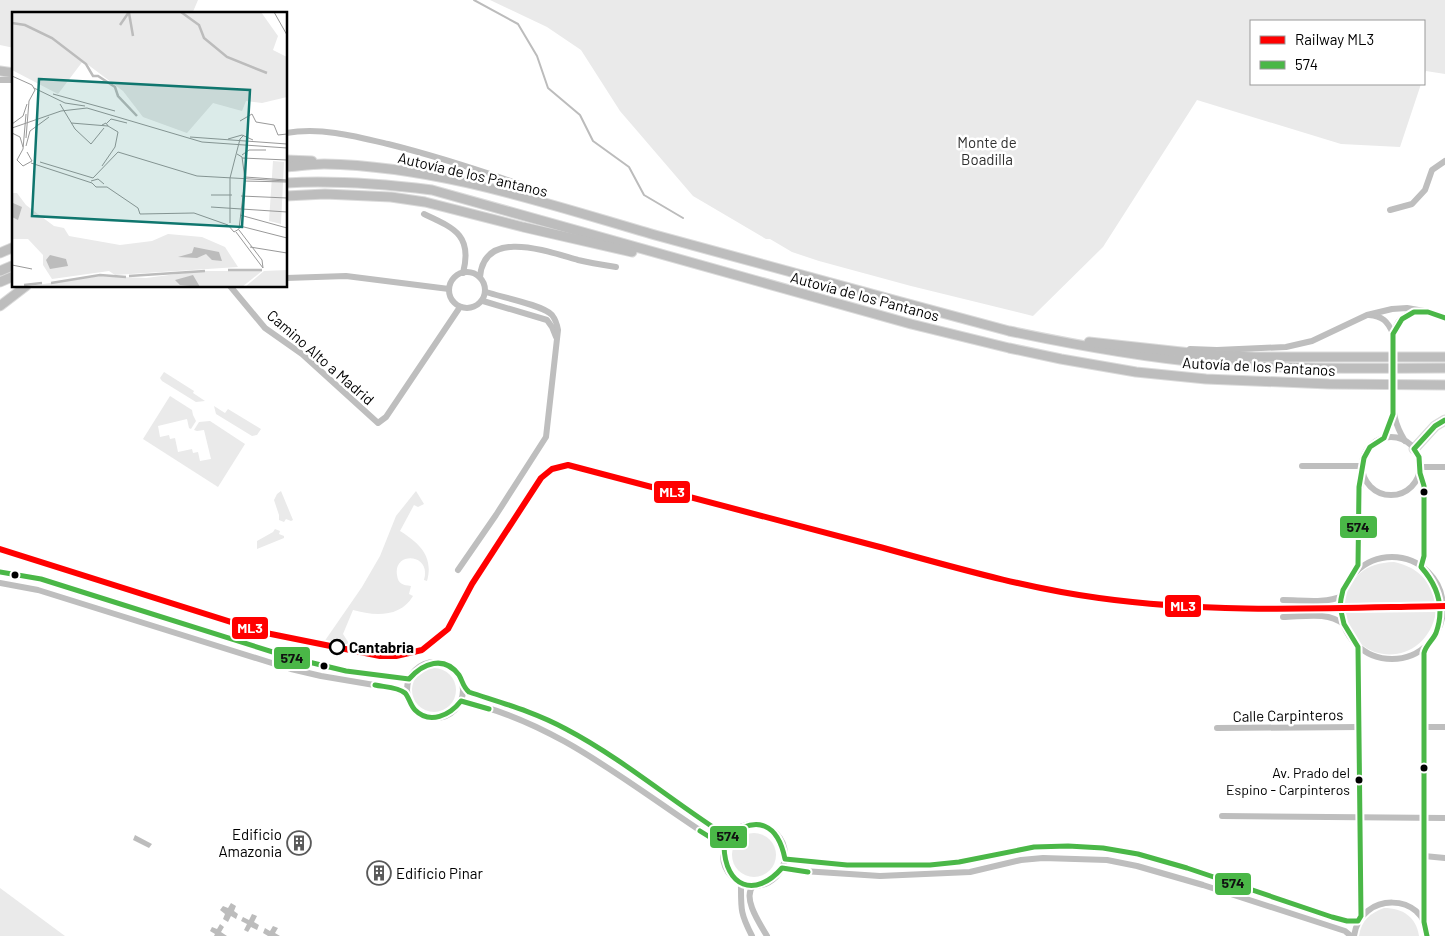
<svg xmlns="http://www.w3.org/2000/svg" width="1445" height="936" font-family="Barlow,sans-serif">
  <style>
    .green { fill: #eaeaea }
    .water { fill: #bcbcbc }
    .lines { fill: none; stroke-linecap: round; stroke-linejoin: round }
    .stream { stroke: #bcbcbc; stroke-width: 2 }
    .highway-casing { stroke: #dbdbdb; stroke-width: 11 }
    .minor { stroke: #bebebe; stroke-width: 6 }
    .highway { stroke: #bdbdbd; stroke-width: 9 }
    .minor-bridge { stroke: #bebebe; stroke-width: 6 }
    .bus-1-casing { stroke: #fff; stroke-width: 9 }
    .bus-1 { stroke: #4ab747; stroke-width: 5 }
    .rail-1-casing { stroke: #fff; stroke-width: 10 }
    .rail-1 { stroke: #f00; stroke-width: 6 }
    .bus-dot { fill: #000; stroke: #fff; stroke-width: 2 }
    .stop-dot { fill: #fff; stroke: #000; stroke-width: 2.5 }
    .labels { text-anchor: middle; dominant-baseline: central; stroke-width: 5; stroke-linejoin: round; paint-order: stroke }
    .bus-label { font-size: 14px; fill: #000; stroke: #fff; text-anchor: end }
    .park-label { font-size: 15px; fill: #303030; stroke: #fff }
    .street-label { font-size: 15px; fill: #000; stroke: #fff }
    .stop-label { font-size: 15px; font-weight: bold; fill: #000; stroke: #fff; text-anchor: start }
    .poi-label { font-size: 15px; fill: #000; stroke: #fff; text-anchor: end }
    .inset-river { fill: none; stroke: #bcbcbc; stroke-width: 2.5 }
    .inset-road { fill: none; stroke: #999; stroke-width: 1 }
    .view { fill: #0f766e; fill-opacity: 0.15; stroke: #0f766e; stroke-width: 2.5 }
    .inset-edge { fill: none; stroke: #000; stroke-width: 2.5 }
    .line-badge { stroke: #fff; stroke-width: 2 }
    .badge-label { font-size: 14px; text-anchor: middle; font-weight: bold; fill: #fff }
    .pale-badge-label { font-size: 14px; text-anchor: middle; font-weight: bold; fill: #111 }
  </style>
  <rect width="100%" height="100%" fill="#fff"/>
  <g class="green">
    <polygon points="0,0 198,0 192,14 14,14 14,48 0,45"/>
    <polygon points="490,0 1445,0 1445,74 1426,71 1424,76 1424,21 1251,21 1251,84 1421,84 1400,147 1341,144 1197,100 1103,247 1033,316 911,286 819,261 792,252 770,239 766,239 693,196 620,111 581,50 547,27"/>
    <polygon points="164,372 194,391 193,393 205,401 196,402 162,381 160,378"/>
    <polygon points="170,396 192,410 193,415 196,421 191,429 189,428 187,419 158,426 160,437 169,435 170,439 175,438 178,452 192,449 193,453 198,452 200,461 211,459 204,430 197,431 194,430 199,422 210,421 245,444 218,487 143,439"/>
    <polygon points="214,406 225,413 228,409 261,429 257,435 252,436 216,414"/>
    <polygon points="281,491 293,520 291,521 286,519 284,522 279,520 279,515 274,500 277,494"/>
    <path d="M416,491L424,504L418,507L414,505L400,531C419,543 434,556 427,581L424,580C432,553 393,551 397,575C398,584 403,585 411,586L409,594L413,596C400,618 374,616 353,610L343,634L350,645L324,642L362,587L380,556L396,516Z"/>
    <polygon points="275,529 280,531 279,534 284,536 284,538 257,549 257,541 273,532"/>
    <path d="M1394,562C1417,567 1431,580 1436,604H1343C1350,576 1365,563 1394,562Z"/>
    <path d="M1436,612C1426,668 1355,669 1343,613Z"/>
    <circle cx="434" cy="690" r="22"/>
    <circle cx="754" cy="855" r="22"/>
    <polygon points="0,888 65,936 0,936"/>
    <path d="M1384,908C1403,908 1416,917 1419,936H1359C1361,921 1370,913 1384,908Z"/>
  </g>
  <g class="water">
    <polygon points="135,835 152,844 149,848 133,840"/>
    <polygon points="231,903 236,906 234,911 238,914 236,919 231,916 228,922 223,919 225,914 220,910 223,906 228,908"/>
    <polygon points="252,914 257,916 254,922 259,925 257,930 251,927 248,932 244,930 247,924 241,921 243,917 249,920"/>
    <polygon points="220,924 224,927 221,932 227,936 214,936 215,934 210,931 212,927 217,929"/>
    <polygon points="273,926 278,928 275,933 280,936 268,936 263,933 265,928 270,931"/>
  </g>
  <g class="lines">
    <polyline class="stream" points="474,0 518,24 537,56 548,88 580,115 593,141 629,167 644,195 683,218"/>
    <g class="highway-casing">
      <g id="highway">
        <polyline points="0,71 14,73"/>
        <polyline points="286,160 312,161"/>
        <path d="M286,167C299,166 311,164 324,164C438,166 547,204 655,235C773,268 891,299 1009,331C1075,345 1140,357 1207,363C1286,370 1366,368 1445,368"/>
        <path d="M286,183C336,180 383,184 432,190L911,324L1009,348L1061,359L1136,372L1206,379L1329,384L1445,385"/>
        <polyline points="286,196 325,194 391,197 425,202 523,227 632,252"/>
        <polyline points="0,253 14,247"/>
        <polyline points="0,271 14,265"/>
        <polyline points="0,282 14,276"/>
        <polyline points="0,306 26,286"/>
        <polyline points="1089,342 1209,355 1255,357 1445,357"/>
        <polyline points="1414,449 1435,426 1445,420"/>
      </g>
    </g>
    <g class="minor">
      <polyline points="0,80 14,80"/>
      <path d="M286,133C321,127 355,136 388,144C436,156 482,171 528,187"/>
      <polyline points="1390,210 1412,204 1425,190 1432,170 1445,161"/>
      <path d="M424,214C454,228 473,235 463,273"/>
      <circle cx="467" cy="290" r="18"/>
      <path d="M480,277C484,227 549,252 578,260C590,263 603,265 616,267"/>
      <polyline points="286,278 346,276 449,289"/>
      <polyline points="230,286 265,328 302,354 378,423 386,417 460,307"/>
      <polyline points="483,301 547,320 552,327 556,337"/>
      <path d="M1369,315C1382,316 1388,321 1393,334"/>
      <path d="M1393,343C1393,327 1399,315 1416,311"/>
      <polyline points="1190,349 1217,350 1286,347 1312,341 1367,315 1392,309 1407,308 1430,312 1445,318"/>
      <path d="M1393,392C1393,413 1394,423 1405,441"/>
      <circle cx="1391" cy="466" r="29"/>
      <polyline points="1384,438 1393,414"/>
      <polyline points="1302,466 1362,466"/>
      <polyline points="1421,467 1445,467"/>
      <polyline points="1420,473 1424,486 1424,556 1421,567"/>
      <circle cx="1392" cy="608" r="51"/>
      <path d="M458,570L496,515L546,437L558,330C557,324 556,320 552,315C543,305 501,297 486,292"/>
      <path d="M1357,571C1363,539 1354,505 1363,474"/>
      <polyline points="0,572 41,579 292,658 346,671 409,679"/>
      <polyline points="0,583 38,590 291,669 321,676 392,688 406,694"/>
      <path d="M1283,600C1302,600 1325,604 1342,596"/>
      <path d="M1283,617C1302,617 1328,611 1343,624"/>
      <polyline points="1358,647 1360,907 1361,916"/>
      <circle cx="435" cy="690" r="28"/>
      <path d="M463,688L469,692C493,700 518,706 542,717C608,746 666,800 728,837"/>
      <path d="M461,701C561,722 639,793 724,846"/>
      <polyline points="1424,727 1445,727"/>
      <polyline points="1217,728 1359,727"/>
      <polyline points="1222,816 1445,818"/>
      <circle cx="754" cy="855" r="31"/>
      <polyline points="1424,856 1445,858"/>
      <path d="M785,859C826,866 868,866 909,865C928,865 947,865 966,861C992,857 1017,847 1044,846C1075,846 1108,847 1138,854C1204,870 1267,897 1332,917L1347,921H1358"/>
      <polyline points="782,868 803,871 880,876 970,872 1021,860 1043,858 1107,860 1137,866 1203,885 1345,931 1351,936"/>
      <path d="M741,883C741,909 740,913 752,936"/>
      <path d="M753,886C742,898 760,924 767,936"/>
      <polyline points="1424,922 1424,648"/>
      <path d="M1354,936C1360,891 1426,892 1427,936"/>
    </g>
    <use href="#highway" class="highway"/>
    <polyline class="minor-bridge" points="1393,392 1393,343"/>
    <g class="bus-1-casing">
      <g id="bus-1">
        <path d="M0,572L41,579L292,658L346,671L409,679C423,663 444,655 459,675C463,682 463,687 469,692C502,703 535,712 566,729C623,759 673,802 728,837C757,814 778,824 785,859L847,865H930L959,862L1034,847L1068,846L1103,848L1138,854L1187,868L1332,917L1347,921H1358L1361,916L1358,647L1344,624L1340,607L1341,599L1343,590L1358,565L1359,487L1364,458L1370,447L1384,438L1393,414V334L1402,319L1414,312H1428L1445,318"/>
        <path d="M375,685C384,687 398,687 405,693C409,697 410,705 415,710C430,725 450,715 461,701L489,709"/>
        <path d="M700,831L724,846C725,887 755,899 782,868L808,872"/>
        <path d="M1427,936L1424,922V653C1426,645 1433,640 1436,633C1445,608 1438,586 1421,567L1424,556V486L1420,473L1419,457L1414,449L1435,426L1445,420"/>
      </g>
    </g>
    <use href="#bus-1" class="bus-1"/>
    <g class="rail-1-casing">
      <path id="rail-1" d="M0,549L266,633L380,656H396L422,650L448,629L472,584L541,478L552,469L568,465C671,492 774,519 876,546C950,566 1024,588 1099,598C1214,614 1330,608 1445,606"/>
    </g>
    <use href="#rail-1" class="rail-1"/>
  </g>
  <defs>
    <g id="building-ring" transform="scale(1.25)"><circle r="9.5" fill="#fff" stroke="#595959" stroke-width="1.5"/><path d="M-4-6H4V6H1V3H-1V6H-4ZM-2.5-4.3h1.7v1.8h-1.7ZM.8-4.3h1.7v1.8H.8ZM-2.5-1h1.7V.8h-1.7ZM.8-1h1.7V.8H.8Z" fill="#595959"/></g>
  </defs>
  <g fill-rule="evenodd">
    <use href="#building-ring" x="299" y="843"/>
    <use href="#building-ring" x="379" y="873"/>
  </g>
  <g class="bus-dot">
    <circle cx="1424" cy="492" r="4.5"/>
    <circle cx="15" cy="575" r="4.5"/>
    <circle cx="324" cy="666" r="4.5"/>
    <circle cx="1424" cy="768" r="4.5"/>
    <circle cx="1359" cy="780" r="4.5"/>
  </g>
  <circle class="stop-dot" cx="337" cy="647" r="7"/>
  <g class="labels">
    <g class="bus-label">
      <text x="1350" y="772">Av. Prado del<tspan x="1350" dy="17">Espino - Carpinteros</tspan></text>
    </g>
    <g class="park-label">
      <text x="987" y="142">Monte de<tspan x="987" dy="17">Boadilla</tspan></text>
    </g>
    <g class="street-label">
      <text transform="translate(473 174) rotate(13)">Autovía de los Pantanos</text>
      <text transform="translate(865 296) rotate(15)">Autovía de los Pantanos</text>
      <text transform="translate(321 357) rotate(41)">Camino Alto a Madrid</text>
      <text transform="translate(1259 366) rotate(3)">Autovía de los Pantanos</text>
      <text transform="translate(1288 715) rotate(-1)">Calle Carpinteros</text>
    </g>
    <g class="stop-label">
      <text x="349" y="647">Cantabria</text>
    </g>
    <g class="poi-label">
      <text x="282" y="834">Edificio<tspan x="282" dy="17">Amazonia</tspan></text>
      <text x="396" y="873" text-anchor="start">Edificio Pinar</text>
    </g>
  </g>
  <g transform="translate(12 12)">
    <rect width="275" height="275" fill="#fff"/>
    <path d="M0,0H249L266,24L261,38L275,45V85L250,91L234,89L230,99L201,91L175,121L131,105L111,79L71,49L46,82L0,58ZM261,149L272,150L269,212L257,209ZM0,181H5L14,193L42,214L52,216L57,224L108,233L140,229L156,222L190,225L213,235L226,255L103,263L97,259L40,267L31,253V243L16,227H0ZM275,258V275H233L252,259ZM189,259H250L230,275H10L88,264L134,266Z" fill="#eaeaea"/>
    <path d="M1,191L10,195L6,208L0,205ZM182,235L207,240L210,249L200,248L194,242L185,246L166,245L180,241ZM38,243L54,247L56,254L38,257L34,248ZM181,263L188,275L168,273L163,268Z" fill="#bcbcbc"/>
    <path class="inset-river" d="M169,0L187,13L192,26L215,45L255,61M117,1L121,24M0,11L13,13L40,26L74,52L81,64H86L103,75L106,84L125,104M108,13L117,0M216,258H250M117,264L193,259M39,271L88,263L114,265M12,273L30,271"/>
    <path class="inset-road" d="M262,0L275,23M0,64L20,73L23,78L17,89L14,126M22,76L53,91L73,94M41,82L103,99M48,92L63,117L79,132L92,116M14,102L11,137L5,148L11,154L20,149L15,140M228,109L240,102L244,110L262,113L266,123L275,122M59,111L96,114L94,111L90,113M95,111L99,107L115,111M0,112L11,104L15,92M0,116L49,99L75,96L190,130L275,136M0,121L8,125L11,135M178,125L275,132M216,127L230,123L241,128M14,134L18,119L37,105M230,143L237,138H254M230,146L275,148M28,150L81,166L106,140L185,164L275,169M19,151L80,171L84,175H95L126,196L128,202L182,201L216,213L222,220L227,217L233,167L230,145L225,142M90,154L103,135L106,120L96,114M233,165L275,168M79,169L86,167L92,172M232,169L275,170M199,183H220M229,184L275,186M199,195L275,200M228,203L275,216M218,211V166L228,127L232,123M228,214L275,226M227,218L250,248L251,256M224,220L251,256M238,235L275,241M0,253L20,257"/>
    <path class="view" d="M27,67L238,78L230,215L20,204Z"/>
    <rect width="275" height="275" class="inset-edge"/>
  </g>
  <g class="line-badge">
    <rect x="653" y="480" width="38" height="24" rx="5" fill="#f00"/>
    <rect x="1339" y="515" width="39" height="24" rx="5" fill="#4ab747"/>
    <rect x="1164" y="594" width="38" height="24" rx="5" fill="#f00"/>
    <rect x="231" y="616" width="38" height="24" rx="5" fill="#f00"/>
    <rect x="273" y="646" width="38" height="24" rx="5" fill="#4ab747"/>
    <rect x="709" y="825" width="39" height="24" rx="5" fill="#4ab747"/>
    <rect x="1214" y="872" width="38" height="24" rx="5" fill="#4ab747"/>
  </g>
  <g class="badge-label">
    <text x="672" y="497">ML3</text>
    <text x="1183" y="611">ML3</text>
    <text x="250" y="633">ML3</text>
  </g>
  <g class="pale-badge-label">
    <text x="1358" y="532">574</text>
    <text x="292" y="663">574</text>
    <text x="728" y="841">574</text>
    <text x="1233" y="888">574</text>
  </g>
  <rect x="1250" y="20" width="175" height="65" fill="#ffffff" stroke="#999999"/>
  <rect x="1260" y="36" width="25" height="8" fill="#ff0000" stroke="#999999"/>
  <text x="1295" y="45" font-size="15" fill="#000000">Railway ML3</text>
  <rect x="1260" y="61" width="25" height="8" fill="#4ab747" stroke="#999999"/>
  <text x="1295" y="70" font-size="15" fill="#000000">574</text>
</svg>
